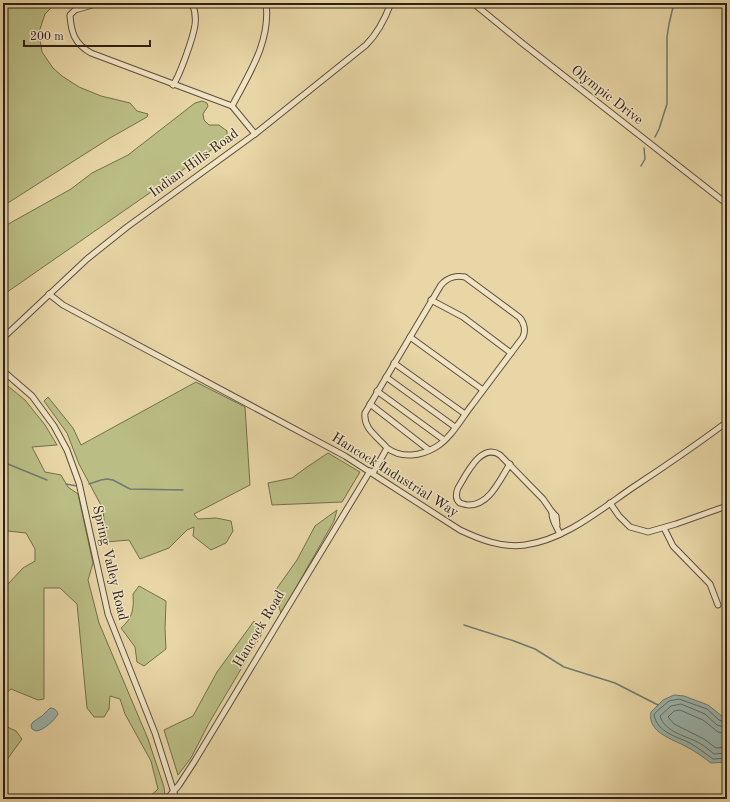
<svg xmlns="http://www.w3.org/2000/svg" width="730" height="802" font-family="'Old Standard TT',serif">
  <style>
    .green { fill: #babd84; stroke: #746f4e }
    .water { fill: #9bb7b1; stroke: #6f7b73 }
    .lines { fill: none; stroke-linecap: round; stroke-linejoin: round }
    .shore { stroke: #646c64; stroke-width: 1 }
    .stream { stroke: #6f7b73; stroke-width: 1.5 }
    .minor-casing { stroke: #5c4e3b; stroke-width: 7 }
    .minor { stroke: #f0e4c5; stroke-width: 5 }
    .labels { text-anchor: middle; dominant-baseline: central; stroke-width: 3; stroke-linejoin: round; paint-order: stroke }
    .street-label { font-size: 14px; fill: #2e2117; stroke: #f0e4c5 }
  </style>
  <rect width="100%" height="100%" fill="#e8d6a6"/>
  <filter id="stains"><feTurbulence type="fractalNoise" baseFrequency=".005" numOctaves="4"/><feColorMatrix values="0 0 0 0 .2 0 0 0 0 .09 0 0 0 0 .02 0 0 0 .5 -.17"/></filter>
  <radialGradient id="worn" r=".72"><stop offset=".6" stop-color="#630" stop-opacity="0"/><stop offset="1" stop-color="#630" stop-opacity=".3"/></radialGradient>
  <g class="green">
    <polygon points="3,3 56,3 45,14 39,32 42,52 53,68 62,76 79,87 101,96 130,103 137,111 148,114 147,117 110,138 3,206"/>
    <polygon points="202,101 207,103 208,106 203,114 204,120 209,125 219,125 227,131 227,137 220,144 3,295 3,227 71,189 92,173 128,155 195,103"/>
    <polygon points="3,382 25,400 45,425 57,445 32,447 45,472 61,475 68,487 78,494 93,563 88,580 99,623 148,739 164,787 165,795 159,799 147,799 158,789 151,761 125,714 120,699 110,696 109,709 104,717 94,717 87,708 77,604 60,588 44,588 44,699 38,700 11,689 3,696 3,585 8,584 23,568 35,561 35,549 26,533 8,531 3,547"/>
    <polygon points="196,382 245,407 250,485 194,514 198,519 216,518 231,521 233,531 226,543 211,550 193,536 194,527 187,530 169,548 140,559 129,540 106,542 103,509 79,464 67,433 44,401 48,397 73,428 81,445"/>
    <polygon points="328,453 360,472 342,502 272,505 268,483 292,478 307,467"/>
    <polygon points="337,510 334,521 281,614 275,591 297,560 315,526"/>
    <path d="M139,586L166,601L165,629L166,649L144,666L137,662L135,647L121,628C133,618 134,608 133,594Z"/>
    <polygon points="254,621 263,632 209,723 191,758 178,775 164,730 193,716 217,672"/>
    <polygon points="3,725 16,731 22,739 6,761 3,758"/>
  </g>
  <g class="water">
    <path d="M674,695L684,696L708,705L727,720V762L711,763C703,757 695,751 687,747C673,739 647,733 651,712L663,700Z"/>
    <path d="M50,708C54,708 57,710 58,714C54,721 44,730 36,731L32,729L31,725L33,722L42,716Z"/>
  </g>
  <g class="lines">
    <g class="shore">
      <path d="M727,723L719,720L707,709L679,699L669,701L656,712L654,715C658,733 676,736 690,743C698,748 705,753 713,759L727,758"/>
      <path d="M727,728L717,725L705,714L681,704L671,706L660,716C665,733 688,736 701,744C706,747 710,751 714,754L727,753"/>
      <polyline points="727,734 718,732 703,720 680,710 674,711 668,717 674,724 704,739 716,748 727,747"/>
    </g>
    <g class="stream">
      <polyline points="655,137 659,129 667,104 667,37 669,24 674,3"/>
      <polyline points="641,166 645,159 644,148"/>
      <polyline points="3,462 47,480"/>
      <polyline points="66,484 77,486"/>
      <polyline points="89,484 101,480 107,479 113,480 130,489 183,490"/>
      <polyline points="464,625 514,641 535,649 564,667 615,683 658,705"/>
    </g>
    <g class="minor-casing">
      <g id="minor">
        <path d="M99,3L75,10L70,15C71,33 75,44 91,53L232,106L255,134"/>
        <polyline points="473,3 522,43 727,204"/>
        <path d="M173,85C180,75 193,38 195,25C196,17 195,10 192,3"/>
        <path d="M232,106C249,74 271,41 266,3"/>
        <path d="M49,294L63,305L345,456L460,530C481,540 502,548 525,545C564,540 600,510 632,488C664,467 696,445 727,422"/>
        <polyline points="431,300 463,317 511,353"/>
        <polyline points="410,337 483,390"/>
        <path d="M3,338L87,259L127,227L255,134L366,45C378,33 385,19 391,3"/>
        <polyline points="394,363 465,414"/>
        <polyline points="3,371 32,396 54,426 67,450 79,483 108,614 155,733 176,799"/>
        <polyline points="386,377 455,427"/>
        <polyline points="377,391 444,440"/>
        <polyline points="370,404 429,450"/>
        <path d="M510,464C500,479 490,505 469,505C466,505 463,504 460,503C455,499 456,493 458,488C466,475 481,442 500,455L543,499L552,512"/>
        <path d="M373,473L387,448C402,459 421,456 436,447C451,438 461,419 472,405C489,382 506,360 523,337C526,330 524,322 519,317L465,277C456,275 447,278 441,285L365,413C363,429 378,437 387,448"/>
        <polyline points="610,503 619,516 630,527 648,532 676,524 727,506"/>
        <path d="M557,525L556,516L552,512C551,520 557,527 560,534"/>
        <polyline points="664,528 673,546 710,584 718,605"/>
        <polyline points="167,799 179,785 194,762 370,471"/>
      </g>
    </g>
    <use href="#minor" class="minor"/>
  </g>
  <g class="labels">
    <g class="street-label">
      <text transform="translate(607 95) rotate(38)">Olympic Drive</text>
      <text transform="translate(194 163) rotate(-36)">Indian Hills Road</text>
      <text transform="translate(395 475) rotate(32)">Hancock Industrial Way</text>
      <text transform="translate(110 563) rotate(77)">Spring Valley Road</text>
      <text transform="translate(259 629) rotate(-59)">Hancock Road</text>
    </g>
  </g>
  <rect width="730" height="802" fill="none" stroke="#e8d6a6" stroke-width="16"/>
  <rect x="4" y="4" width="722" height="794" fill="none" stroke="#2e2117" stroke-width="2"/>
  <rect x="8" y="8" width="714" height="786" fill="none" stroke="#2e2117"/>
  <path d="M24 40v6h126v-6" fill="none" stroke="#2e2117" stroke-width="2"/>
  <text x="30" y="40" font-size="12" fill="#2e2117" stroke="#f0e4c5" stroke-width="3" paint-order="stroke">200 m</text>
  <rect width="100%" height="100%" filter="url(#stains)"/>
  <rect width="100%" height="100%" fill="url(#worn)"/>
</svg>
